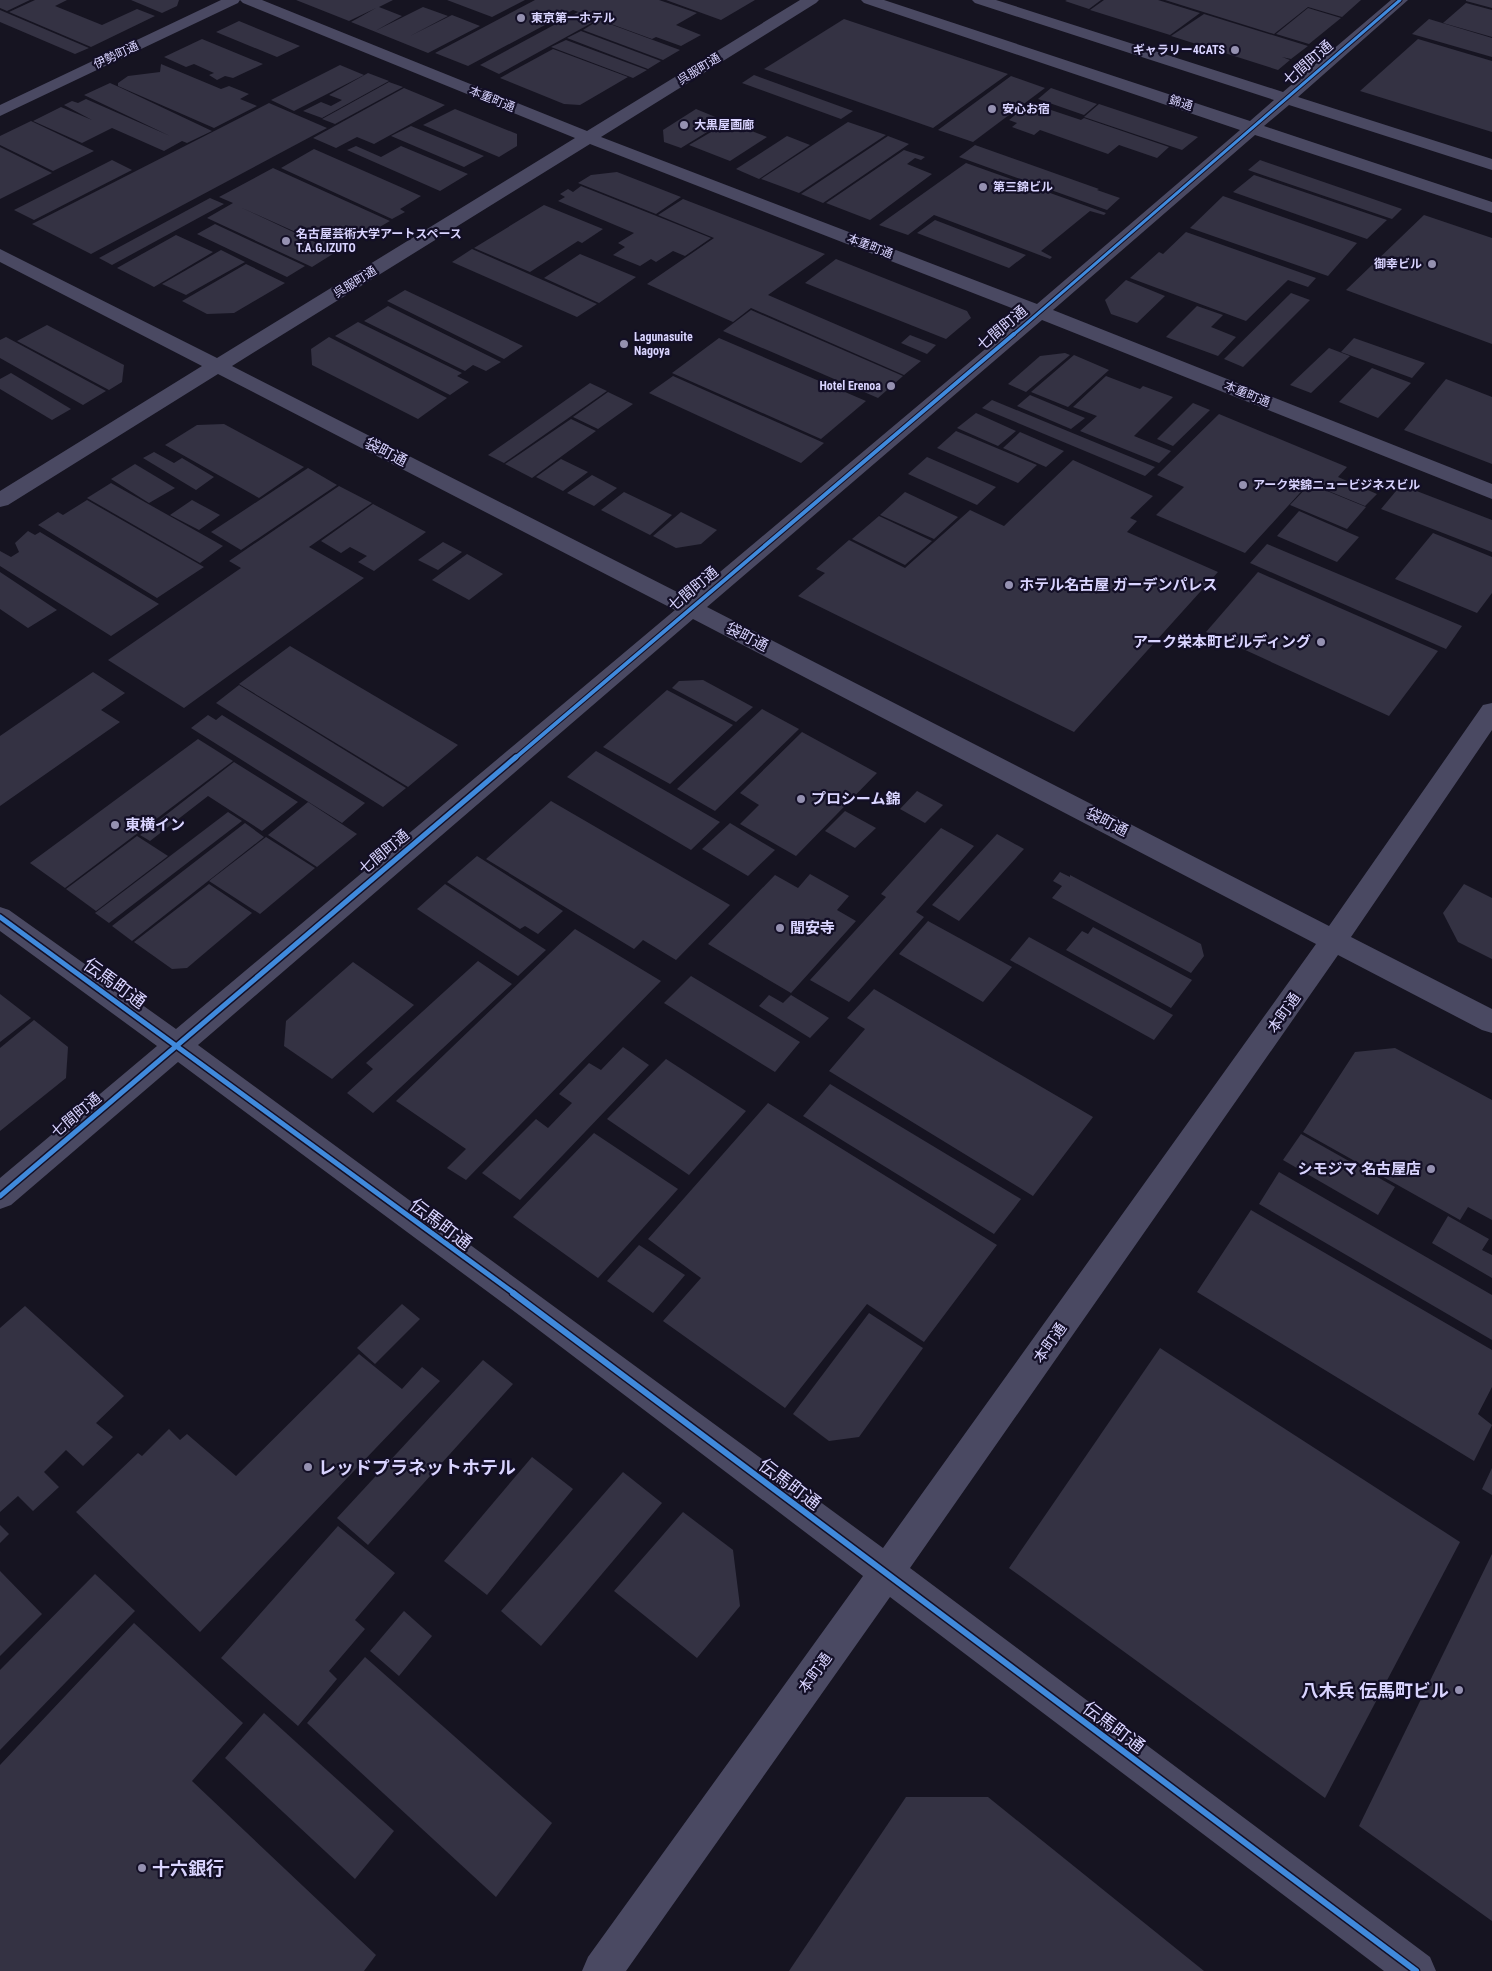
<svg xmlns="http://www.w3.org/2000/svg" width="1492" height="1971" font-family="'Roboto Condensed','Noto Sans JP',sans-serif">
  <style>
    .building { fill: #343243 }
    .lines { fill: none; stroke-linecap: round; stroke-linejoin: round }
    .minor { fill: #4a4962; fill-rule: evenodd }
    .cycleway-far3-casing { stroke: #130f26; stroke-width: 5 }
    .cycleway-far2-casing { stroke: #130f26; stroke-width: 6 }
    .cycleway-far1-casing { stroke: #130f26; stroke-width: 8 }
    .cycleway-casing { stroke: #130f26; stroke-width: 9 }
    .cycleway-far3 { stroke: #408adc; stroke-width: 3 }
    .cycleway-far2 { stroke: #408adc; stroke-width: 4 }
    .cycleway-far1 { stroke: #408adc; stroke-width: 5 }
    .cycleway { stroke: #408adc; stroke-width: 6 }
    .poi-dot { fill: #9591b1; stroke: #130f26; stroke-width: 2 }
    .labels { text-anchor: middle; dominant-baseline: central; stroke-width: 4.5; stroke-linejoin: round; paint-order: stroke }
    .far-poi-label { font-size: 12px; font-weight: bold; fill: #d9d4ff; stroke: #130f26; text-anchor: start }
    .far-street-label { font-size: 12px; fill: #d9d4ff; stroke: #130f26 }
    .street-label { font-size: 15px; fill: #d9d4ff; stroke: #130f26 }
    .poi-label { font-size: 15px; font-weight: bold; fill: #d9d4ff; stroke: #130f26; text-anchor: start }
    .near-street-label { font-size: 18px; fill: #d9d4ff; stroke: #130f26 }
    .near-poi-label { font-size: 18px; font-weight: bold; fill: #d9d4ff; stroke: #130f26; text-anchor: start }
  </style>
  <rect width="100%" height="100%" fill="#161421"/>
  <g class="building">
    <polygon points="0,0 30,0 7,11 0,8"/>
    <polygon points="35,0 67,0 55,6 102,25 137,9 155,16 91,47 9,12"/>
    <polygon points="131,0 179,0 177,6 162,13"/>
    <polygon points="296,0 393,0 379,7 402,16 375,31 423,7 448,16 410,36 452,15 480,26 428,53 351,22 376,8 349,21"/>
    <polygon points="447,0 525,0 492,17"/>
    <polygon points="535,0 659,0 697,13 676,25 701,35 681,46 656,37 652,39 573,10 468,66 435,53"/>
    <polygon points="666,0 755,0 721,20"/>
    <polygon points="1067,0 1101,0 1089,9 1065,1"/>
    <polygon points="1104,0 1158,0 1200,13 1170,35 1090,10"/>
    <polygon points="1165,0 1361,0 1342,17 1308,7 1274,34"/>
    <polygon points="1492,0 1492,8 1466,1 1466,0"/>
    <polygon points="1466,3 1492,10 1492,37 1443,23"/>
    <polygon points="1308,8 1341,18 1309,44 1276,34"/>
    <polygon points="0,10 89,48 75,54 0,22"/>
    <polygon points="578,12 597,20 499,74 480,65"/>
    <polygon points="1204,14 1308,46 1291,59 1282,57 1290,60 1278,70 1171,36"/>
    <polygon points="844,19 1008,74 933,128 764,69"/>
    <polygon points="1429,19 1492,38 1492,57 1412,34"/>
    <polygon points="599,20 680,50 663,60 583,30"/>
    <polygon points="239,21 300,46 277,57 216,32"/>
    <polygon points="581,31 661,61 648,69 567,38"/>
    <polygon points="202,39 263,64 233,78 225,76 217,80 209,75 214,73 194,64 186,67 164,57"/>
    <polygon points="1418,39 1492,61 1492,132 1360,91"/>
    <polygon points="566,40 647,70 633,78 551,47"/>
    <polygon points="553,49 628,77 580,105 564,104 500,78"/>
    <polygon points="161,64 221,89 229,86 249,94 240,99 257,106 214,128 118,86 118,83 128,76 160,72"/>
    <polygon points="340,65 364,75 294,111 271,100"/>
    <polygon points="368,73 389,81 322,118 303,111 321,102 331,106 342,100 329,95"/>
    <polygon points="754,75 853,111 841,119 742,83"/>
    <polygon points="1011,76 1045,88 973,142 938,130"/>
    <polygon points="389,82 403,87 335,124 322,119"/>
    <polygon points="110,83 119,87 212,131 187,143 182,141 164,151 112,128 82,143 33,121 61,107 92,120 64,105 72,101 78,103 86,99 170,136 84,95"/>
    <polygon points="404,88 445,105 374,144 357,137 336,148 313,138"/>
    <polygon points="1051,88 1097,104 1084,115 1038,99"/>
    <polygon points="269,103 327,128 91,254 32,224"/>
    <polygon points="1030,103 1081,120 1084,118 1169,147 1157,158 1119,145 1108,154 1040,130 1034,135 1012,127 1017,123 1009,120"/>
    <polygon points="1099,104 1198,137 1182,150 1084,117"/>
    <polygon points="455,109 517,134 517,146 499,157 423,125"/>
    <polygon points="696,109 725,121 681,148 664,142 663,130"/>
    <polygon points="31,121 94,151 53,171 0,145 0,136"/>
    <polygon points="728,122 767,137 730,161 689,145"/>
    <polygon points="848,122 886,135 799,193 761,179"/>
    <polygon points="411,126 484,156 464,167 391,136"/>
    <polygon points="787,136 810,145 759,179 736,169"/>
    <polygon points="888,136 909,144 823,203 801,194"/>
    <polygon points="975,145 1099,189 1097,190 1120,198 1107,210 959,157"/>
    <polygon points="356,146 381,157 401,146 468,174 440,191 347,150"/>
    <polygon points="0,147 52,173 0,199"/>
    <polygon points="314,149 421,196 400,209 405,212 392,219 281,168"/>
    <polygon points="904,150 925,157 921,160 915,158 907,164 932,174 870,220 826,203"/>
    <polygon points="112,160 132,170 34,220 14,210"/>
    <polygon points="1260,160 1402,209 1392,219 1248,170"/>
    <polygon points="966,163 1106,213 1104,215 1090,211 1041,251 1052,257 1050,259 934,215 908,235 879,225"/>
    <polygon points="273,168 390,221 338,251 240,207 336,252 312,267 207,218 233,203 219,197"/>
    <polygon points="617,172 681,197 656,214 578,183 591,175"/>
    <polygon points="1254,175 1387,220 1367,239 1233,192"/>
    <polygon points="581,186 654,215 711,238 685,256 673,251 656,262 651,259 640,266 613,255 625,247 618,243 634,233 558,201 565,197 560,194 568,189 573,192"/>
    <polygon points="1223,196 1357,243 1328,276 1190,228"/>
    <polygon points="210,198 224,204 112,265 99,258"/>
    <polygon points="683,199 825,254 768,295 921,361 904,375 751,308 733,322 647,284 714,238 658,215"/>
    <polygon points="544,205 603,229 582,243 578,241 530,272 474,248"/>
    <polygon points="1424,215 1492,238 1492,344 1346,290"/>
    <polygon points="935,220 1026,255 1009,268 917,233"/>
    <polygon points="215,224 305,266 287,277 197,234"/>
    <polygon points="1186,232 1316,278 1308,287 1288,280 1246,321 1130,278 1159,252 1163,254"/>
    <polygon points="176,235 213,252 154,287 117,268"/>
    <polygon points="472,249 597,304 577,317 452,262"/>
    <polygon points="221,250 245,262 186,295 162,284"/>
    <polygon points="580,254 636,277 599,303 544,278"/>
    <polygon points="836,259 967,311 971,318 946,339 805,283"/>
    <polygon points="246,264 285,283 234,313 207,314 182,301"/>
    <polygon points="1126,280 1165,296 1137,323 1111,314 1105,300"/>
    <polygon points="405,290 523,346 504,359 387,301"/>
    <polygon points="1291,293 1310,300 1243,367 1224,359"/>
    <polygon points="388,306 501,362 486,371 473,365 465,371 364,321"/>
    <polygon points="1197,306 1223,315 1211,327 1236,337 1218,356 1166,337"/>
    <polygon points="751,310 903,376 878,398 723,331"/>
    <polygon points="358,322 462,373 457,376 469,382 450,395 335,336"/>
    <polygon points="47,325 124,365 122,382 109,390 17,341"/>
    <polygon points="910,335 936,345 927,354 901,343"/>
    <polygon points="6,337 106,391 83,405 0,358 0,340"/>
    <polygon points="329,337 447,398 418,419 312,365 311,349"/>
    <polygon points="719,338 866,401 821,439 672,373"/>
    <polygon points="1354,338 1425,363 1412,378 1341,352"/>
    <polygon points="1329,348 1350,356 1311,393 1290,385"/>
    <polygon points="1065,353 1070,355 1026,392 1008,384 1040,356"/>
    <polygon points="1074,355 1109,370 1068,407 1031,392"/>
    <polygon points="1372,368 1411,383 1378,418 1339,402"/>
    <polygon points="11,373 71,409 52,420 0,389 0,379"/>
    <polygon points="673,376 824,443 801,463 649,393"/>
    <polygon points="1106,376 1140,389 1143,386 1173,397 1134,436 1171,451 1159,463 1080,431 1097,416 1073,407"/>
    <polygon points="1446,379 1492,397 1492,464 1404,430"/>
    <polygon points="590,383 607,391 504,463 488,455"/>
    <polygon points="608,392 633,404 598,429 573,417"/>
    <polygon points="1030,395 1085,418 1071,429 1017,406"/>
    <polygon points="992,400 1155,467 1145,476 982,408"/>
    <polygon points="1193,403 1210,410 1173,446 1157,439"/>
    <polygon points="976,413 1016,431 998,446 957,428"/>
    <polygon points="1219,414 1347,467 1338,477 1377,494 1365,506 1309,483 1245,553 1156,515 1184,487 1157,475"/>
    <polygon points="571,419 596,431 532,478 505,464"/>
    <polygon points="224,424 304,467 259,498 165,445 197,425"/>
    <polygon points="956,431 1037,465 1018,483 937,448"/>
    <polygon points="1020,432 1064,451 1046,467 1003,448"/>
    <polygon points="154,452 174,463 182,458 214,477 196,490 143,458"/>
    <polygon points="927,457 996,487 977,505 908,474"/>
    <polygon points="561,459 588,472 563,491 536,477"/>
    <polygon points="1073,460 1153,496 1130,518 1137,521 1127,532 1218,572 1074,732 798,596 825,573 816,569 849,540 905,568 970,510 1004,526"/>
    <polygon points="135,464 175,488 149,503 111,479"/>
    <polygon points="308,468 337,485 241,550 211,532"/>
    <polygon points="592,475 617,488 594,506 567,493"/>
    <polygon points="111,483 223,546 200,563 87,498"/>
    <polygon points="1310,484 1366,507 1347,529 1290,505"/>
    <polygon points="1401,485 1492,520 1492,552 1381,509"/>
    <polygon points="339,486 372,503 309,547 364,578 184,708 108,660 241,568 229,561"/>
    <polygon points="624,492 672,515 650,535 601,510"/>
    <polygon points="905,492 958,517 934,539 880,515"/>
    <polygon points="87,500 204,567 157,598 38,525 58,512 63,515"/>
    <polygon points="192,500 220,515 199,530 170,515"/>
    <polygon points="373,504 426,532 374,571 358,562 367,556 350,547 341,553 321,541"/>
    <polygon points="1299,511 1359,537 1337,562 1277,536"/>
    <polygon points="681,512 717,530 701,544 676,548 653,536"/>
    <polygon points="879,516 932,541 905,565 852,539"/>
    <polygon points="28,531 35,535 40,532 159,604 111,636 0,566 0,551 11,557 19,552 15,543"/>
    <polygon points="1433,533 1492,557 1492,593 1477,613 1395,579"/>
    <polygon points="443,542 462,552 438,570 418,560"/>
    <polygon points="1267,544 1462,626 1446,649 1250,563"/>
    <polygon points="467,554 503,574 469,600 432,580"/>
    <polygon points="0,572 57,610 28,628 0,609"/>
    <polygon points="1258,572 1438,651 1389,716 1206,632"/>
    <polygon points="290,646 458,745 408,787 239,684"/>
    <polygon points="93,672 125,693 101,710 120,722 0,806 0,736"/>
    <polygon points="703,680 753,707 736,722 672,688 679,681"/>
    <polygon points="239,685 406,788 383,807 216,703"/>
    <polygon points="667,690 733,725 670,784 603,747"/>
    <polygon points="762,709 799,729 715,811 677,789"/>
    <polygon points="208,715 216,720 222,715 365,803 342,823 191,728"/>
    <polygon points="802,732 877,773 796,856 740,824 759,805 740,793"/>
    <polygon points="198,739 233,761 65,888 30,863"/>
    <polygon points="596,751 720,822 691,850 567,777"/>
    <polygon points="234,762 298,802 262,831 208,796 150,841 140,835"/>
    <polygon points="917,791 943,805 925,823 900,809"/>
    <polygon points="551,801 730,905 676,960 643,940 634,949 486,859"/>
    <polygon points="308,802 357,834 317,867 268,835"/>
    <polygon points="845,811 876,828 855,848 825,831"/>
    <polygon points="228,812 242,821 109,923 95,913"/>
    <polygon points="245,823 264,837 132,941 112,926"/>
    <polygon points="730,823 775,850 748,876 702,849"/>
    <polygon points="941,828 974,846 916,912 924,917 849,1002 810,980 886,897 881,894"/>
    <polygon points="997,834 1024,849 959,921 932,905"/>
    <polygon points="137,836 168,856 96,911 66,889"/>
    <polygon points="266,837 315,868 260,914 209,881"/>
    <polygon points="477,856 563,911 538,934 525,926 520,929 447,882"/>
    <polygon points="1060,872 1070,877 1070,875 1201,944 1204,956 1191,973 1052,898 1062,886 1053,881"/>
    <polygon points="810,874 849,896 837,910 856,921 791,993 708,944 775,875 798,888"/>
    <polygon points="209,884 252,913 187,968 172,969 134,942"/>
    <polygon points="445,884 546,950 518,976 417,909"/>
    <polygon points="1464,884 1492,898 1492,959 1458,942 1443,913"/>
    <polygon points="928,921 1012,967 983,1002 899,954"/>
    <polygon points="1093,927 1192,980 1171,1008 1066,950 1082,931 1088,934"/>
    <polygon points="575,929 661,981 466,1180 447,1168 466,1149 396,1101"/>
    <polygon points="1029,937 1173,1015 1154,1040 1010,960"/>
    <polygon points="478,961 512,984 373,1113 347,1093 373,1069 366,1063"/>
    <polygon points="353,962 414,1005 332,1079 284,1046 286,1021"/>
    <polygon points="691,976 800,1042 775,1072 664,1003"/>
    <polygon points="874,989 1093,1117 1033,1196 829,1071 865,1029 847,1018"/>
    <polygon points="0,994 31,1018 0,1042"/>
    <polygon points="769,995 783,1003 791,995 829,1018 810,1038 759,1006"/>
    <polygon points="34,1020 68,1047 66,1078 0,1131 0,1048"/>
    <polygon points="623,1047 649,1065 520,1200 482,1173 536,1119 548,1128 572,1103 559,1094 589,1063 601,1070"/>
    <polygon points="1395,1048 1492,1100 1492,1220 1468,1207 1460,1220 1303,1132 1355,1052"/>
    <polygon points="666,1059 746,1111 689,1175 607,1119"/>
    <polygon points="830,1084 1021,1199 994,1234 803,1116"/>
    <polygon points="768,1103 997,1245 924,1342 867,1304 785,1408 663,1321 701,1278 648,1239"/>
    <polygon points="594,1133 678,1189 598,1278 513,1217"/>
    <polygon points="1301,1134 1395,1187 1378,1215 1283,1160"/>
    <polygon points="1279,1172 1492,1295 1492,1340 1259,1204"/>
    <polygon points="1251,1210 1492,1350 1492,1387 1478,1414 1492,1425 1474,1461 1197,1292"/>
    <polygon points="1448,1216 1489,1239 1482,1250 1492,1255 1492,1278 1432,1243"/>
    <polygon points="639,1245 685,1275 653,1313 607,1281"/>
    <polygon points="402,1304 420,1319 375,1364 357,1348"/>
    <polygon points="25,1306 124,1396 96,1423 113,1437 83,1466 66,1450 44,1472 59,1487 33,1511 18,1496 0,1512 0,1328"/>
    <polygon points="869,1313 923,1348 859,1437 829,1441 793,1414"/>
    <polygon points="1160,1348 1460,1542 1325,1798 1009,1568"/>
    <polygon points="359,1354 402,1389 422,1367 440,1381 200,1632 76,1512 138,1453 142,1456 169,1429 180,1440 187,1434 236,1476"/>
    <polygon points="483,1360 513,1384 368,1545 337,1518"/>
    <polygon points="532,1457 573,1489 487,1595 444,1561"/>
    <polygon points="1492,1468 1492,1495 1482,1489"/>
    <polygon points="623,1472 662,1503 541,1646 501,1611"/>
    <polygon points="683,1512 733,1550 740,1606 697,1658 614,1591"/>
    <polygon points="0,1525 9,1534 0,1543"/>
    <polygon points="338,1526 395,1573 355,1620 365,1629 329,1671 337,1679 298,1726 221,1658"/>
    <polygon points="1492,1554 1492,1921 1359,1826"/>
    <polygon points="0,1571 42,1614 0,1656"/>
    <polygon points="95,1574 135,1611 0,1750 0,1670"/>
    <polygon points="404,1611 432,1636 399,1676 370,1651"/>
    <polygon points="134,1623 243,1723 192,1781 376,1955 364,1971 0,1971 0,1765"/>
    <polygon points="365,1657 552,1823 496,1897 307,1723"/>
    <polygon points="264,1713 394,1831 355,1879 225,1758"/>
    <polygon points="906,1797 988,1797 1204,1971 789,1971"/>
  </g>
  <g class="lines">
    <path class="minor" d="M221,0H262L587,131L800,0H819L816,3L601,137L1037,304L1240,130L864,3L861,0H884L1250,121L1274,100L975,3L972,0H996L1283,92L1391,0H1408L1298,97L1492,159V170L1289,105L1264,126L1492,202V213L1255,135L1053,310L1492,484V499L1042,320L707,607L1329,926L1483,705L1492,703V730L1351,937L1492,1009V1033L1482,1030L1338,955L910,1568L1430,1957L1436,1971H1384L890,1597L626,1971H582L588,1957L863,1576L523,1318L178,1062L11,1205L0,1209V1178L157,1046L0,931V907L9,910L176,1029L675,610L218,374L8,505L0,507V491L202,366L0,262V249L217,358L575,138L243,3L240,0L238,3L0,116V105ZM590,144L1027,314L689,598L232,366ZM693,619L1316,944L883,1548L198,1045Z"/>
    <g class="cycleway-far3-casing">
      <polyline id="cycleway-far3" points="1013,335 1400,0"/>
    </g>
    <g class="cycleway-far2-casing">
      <polyline id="cycleway-far2" points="514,759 1014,334"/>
    </g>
    <g class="cycleway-far1-casing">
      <g id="cycleway-far1">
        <polyline points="0,917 515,1294"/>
        <polyline points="0,1196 516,757"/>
      </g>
    </g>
    <g class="cycleway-casing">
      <polyline id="cycleway" points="513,1293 1416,1971"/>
    </g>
    <use href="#cycleway-far3" class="cycleway-far3"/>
    <use href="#cycleway-far2" class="cycleway-far2"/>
    <use href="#cycleway-far1" class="cycleway-far1"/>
    <use href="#cycleway" class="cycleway"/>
  </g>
  <g class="poi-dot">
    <circle cx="521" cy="18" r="5"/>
    <circle cx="1235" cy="50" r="5"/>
    <circle cx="992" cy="109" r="5"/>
    <circle cx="684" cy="125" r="5"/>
    <circle cx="983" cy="187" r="5"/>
    <circle cx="286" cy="241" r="5"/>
    <circle cx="1432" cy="264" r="5"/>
    <circle cx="624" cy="344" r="5"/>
    <circle cx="891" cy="386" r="5"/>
    <circle cx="1243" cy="485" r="5"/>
    <circle cx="1009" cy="585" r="5"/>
    <circle cx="1321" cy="642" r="5"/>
    <circle cx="801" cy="799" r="5"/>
    <circle cx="115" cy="825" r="5"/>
    <circle cx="780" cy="928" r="5"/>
    <circle cx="1431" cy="1169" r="5"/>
    <circle cx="308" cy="1467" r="5"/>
    <circle cx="1459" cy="1690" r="5"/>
    <circle cx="142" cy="1868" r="5"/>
  </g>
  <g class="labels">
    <g class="far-poi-label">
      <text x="531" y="18">東京第一ホテル</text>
      <text x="1225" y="50" text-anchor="end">ギャラリー4CATS</text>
      <text x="1002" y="109">安心お宿</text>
      <text x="694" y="125">大黒屋画廊</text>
      <text x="993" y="187">第三錦ビル</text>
      <text x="296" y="234">名古屋芸術大学アートスペース<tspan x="296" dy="14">T.A.G.IZUTO</tspan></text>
      <text x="1422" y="264" text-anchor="end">御幸ビル</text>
      <text x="634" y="337">Lagunasuite<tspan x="634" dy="14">Nagoya</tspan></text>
      <text x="881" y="386" text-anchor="end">Hotel Erenoa</text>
      <text x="1253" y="485">アーク栄錦ニュービジネスビル</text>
    </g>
    <g class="far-street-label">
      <text transform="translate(116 55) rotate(-25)">伊勢町通</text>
      <text transform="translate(699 69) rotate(-32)">呉服町通</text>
      <text transform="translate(492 99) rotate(22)">本重町通</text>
      <text transform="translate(1181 103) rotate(18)">錦通</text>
      <text transform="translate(870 246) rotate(21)">本重町通</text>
      <text transform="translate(355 282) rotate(-32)">呉服町通</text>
      <text transform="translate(1247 394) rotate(22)">本重町通</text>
    </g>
    <g class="street-label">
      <text transform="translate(1308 63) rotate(-41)">七間町通</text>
      <text transform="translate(1002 328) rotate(-40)">七間町通</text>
      <text transform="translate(386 452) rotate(27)">袋町通</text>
      <text transform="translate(693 589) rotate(-40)">七間町通</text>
      <text transform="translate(747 637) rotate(27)">袋町通</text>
      <text transform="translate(1107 822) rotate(27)">袋町通</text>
      <text transform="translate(384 852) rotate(-40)">七間町通</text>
      <text transform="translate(1284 1013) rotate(-55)">本町通</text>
      <text transform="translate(76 1115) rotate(-40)">七間町通</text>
      <text transform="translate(1050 1343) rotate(-55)">本町通</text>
      <text transform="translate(815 1673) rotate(-54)">本町通</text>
    </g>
    <g class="poi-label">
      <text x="1019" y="585">ホテル名古屋 ガーデンパレス</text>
      <text x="1311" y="642" text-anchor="end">アーク栄本町ビルディング</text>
      <text x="811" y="799">プロシーム錦</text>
      <text x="125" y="825">東横イン</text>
      <text x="790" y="928">聞安寺</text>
      <text x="1421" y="1169" text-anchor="end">シモジマ 名古屋店</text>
    </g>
    <g class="near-street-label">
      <text transform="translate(115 983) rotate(36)">伝馬町通</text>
      <text transform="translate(441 1224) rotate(37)">伝馬町通</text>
      <text transform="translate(790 1484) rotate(37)">伝馬町通</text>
      <text transform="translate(1114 1727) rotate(37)">伝馬町通</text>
    </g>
    <g class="near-poi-label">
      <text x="318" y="1467">レッドプラネットホテル</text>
      <text x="1449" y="1690" text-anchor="end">八木兵 伝馬町ビル</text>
      <text x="152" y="1868">十六銀行</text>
    </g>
  </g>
</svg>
